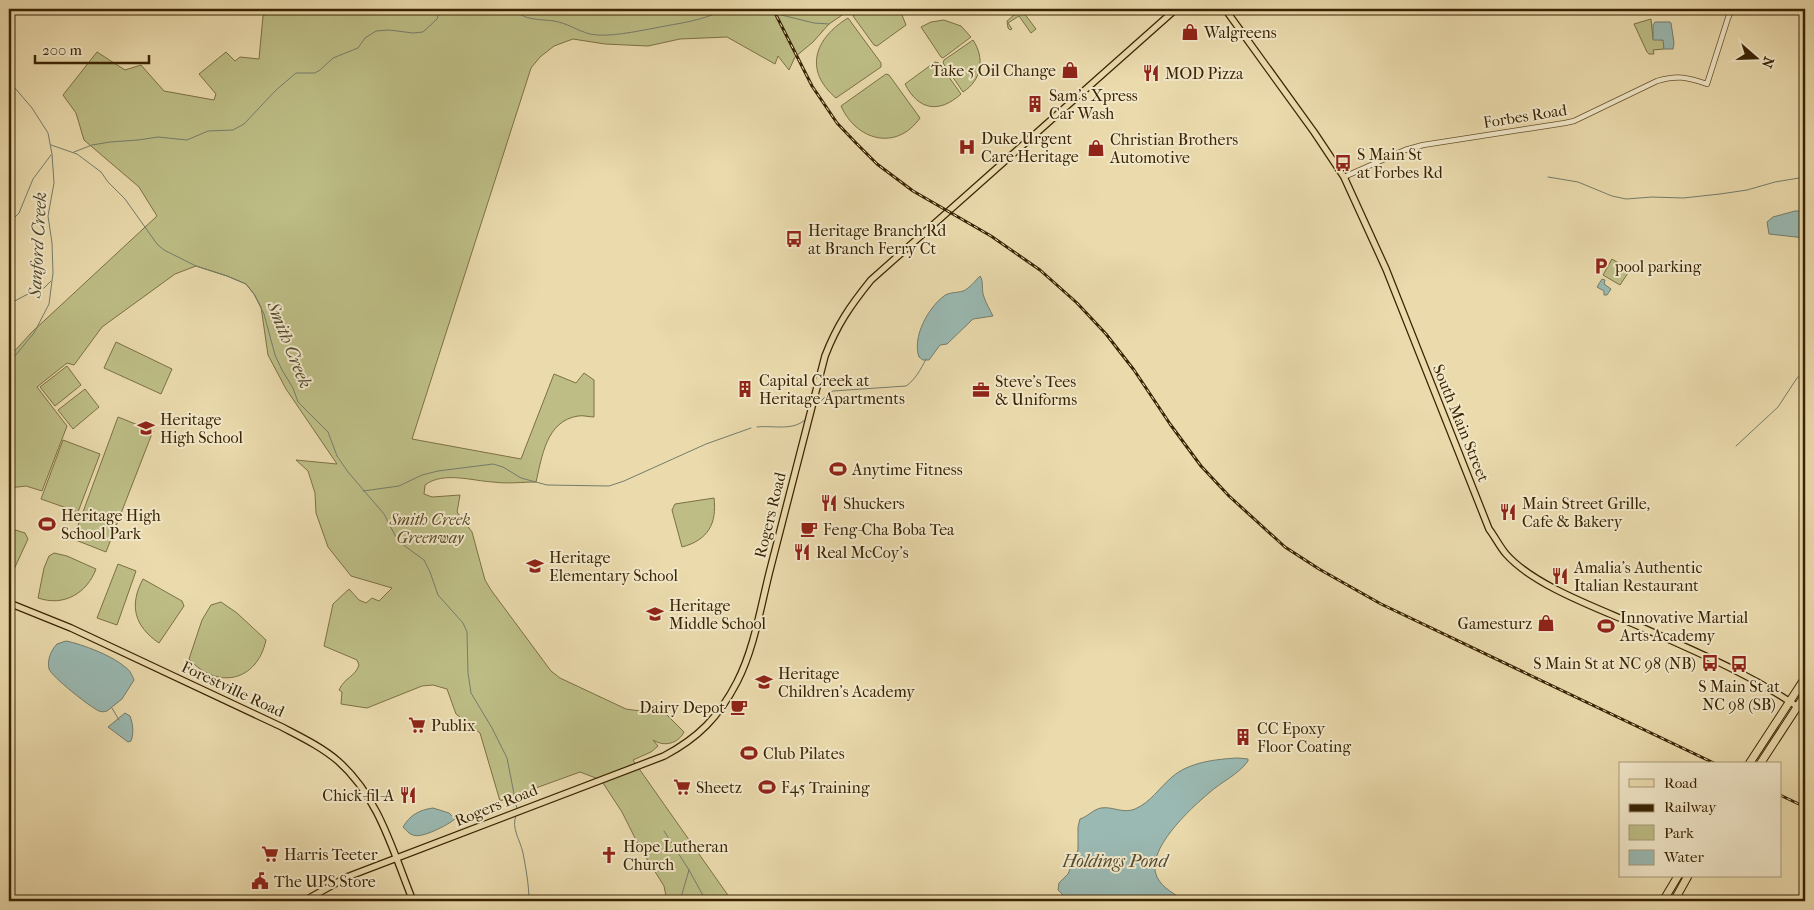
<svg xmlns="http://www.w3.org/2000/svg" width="1814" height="910" font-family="'IM FELL French Canon',serif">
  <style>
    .green { fill: #bdbd85; stroke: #7c7044 }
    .water { fill: #9ab9b2; stroke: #747d6c }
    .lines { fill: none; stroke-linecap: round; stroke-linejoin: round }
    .stream { stroke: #747d6c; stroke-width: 1 }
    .minor-casing { stroke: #66522c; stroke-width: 6 }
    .major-casing { stroke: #3a2402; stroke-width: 8 }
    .highway-casing { stroke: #3a2402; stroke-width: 9 }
    .minor { stroke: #f1e7c9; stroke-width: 4.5 }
    .major { stroke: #eadaac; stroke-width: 5.5 }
    .highway { stroke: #eadaac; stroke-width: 7 }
    .rail-casing { stroke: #3a2402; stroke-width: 3 }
    .rail { stroke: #f1e7c9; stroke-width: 1; stroke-dasharray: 4; stroke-linecap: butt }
    .labels { text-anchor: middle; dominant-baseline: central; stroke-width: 4; stroke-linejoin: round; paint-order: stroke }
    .poi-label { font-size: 16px; fill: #3a2402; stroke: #f1e7c9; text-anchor: start }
    .street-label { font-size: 16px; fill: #3a2402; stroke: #f1e7c9 }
    .park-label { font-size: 16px; font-style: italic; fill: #5b4a23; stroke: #f1e7c9 }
    .water-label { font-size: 18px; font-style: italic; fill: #52492e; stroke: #f1e7c9 }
  </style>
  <rect width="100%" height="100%" fill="#eadaac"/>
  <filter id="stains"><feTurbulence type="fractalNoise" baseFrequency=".004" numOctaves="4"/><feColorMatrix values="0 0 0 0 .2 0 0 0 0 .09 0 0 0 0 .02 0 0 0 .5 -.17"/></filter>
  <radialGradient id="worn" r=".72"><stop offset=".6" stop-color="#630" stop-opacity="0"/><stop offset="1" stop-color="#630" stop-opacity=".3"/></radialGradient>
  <g class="green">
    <path d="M273,9H806L810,12C821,7 822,11 831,10C837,9 844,9 851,9L829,24L813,42L795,57L789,70L778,56L775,64L727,37L680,39L648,46L605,44L573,39L554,46L540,57L531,68L412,439L521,459L554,374L576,383L584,373L594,380V417C589,417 583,415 578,416C546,421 542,457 536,482C522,482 508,484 493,482C473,481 443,471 425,485L424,494L432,497L460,495L457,512L472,532L485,580L491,590L551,671L560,678L626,709L640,711L648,709L665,713L684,732C678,744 664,747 653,740L658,746L651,752L633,760L732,901H667L664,886L639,846L622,812L601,780L580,772L500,801L480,733L456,714L447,689L433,685L422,686L367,708L341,704L342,692L339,690C345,677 355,677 359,665L357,660L324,646L333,604L349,589L359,600L366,603L372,598L379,601L392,588L351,576L328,547L316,513L315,493L308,471L296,460L337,464L286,389L268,355L261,307L254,294L246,284L227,276L196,266L175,274L102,327L74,365L67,363L37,387L67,426L42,491L26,486L9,488V357L32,332L157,216L139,187L84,140L76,113L63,95L97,52L125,70L141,65L164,91L214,100L216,94L199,74L226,52L235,61L240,57L259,59L263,16Z"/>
    <polygon points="861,9 896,9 902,15 906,25 877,46 874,45 853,16"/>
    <polygon points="1021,9 1036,29 1031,33 1019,16 1008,23 1012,29 1010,30 1008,28 1007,21"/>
    <path d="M848,18L881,63V67L836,98C803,70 815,38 848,18Z"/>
    <polygon points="1651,19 1653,39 1664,40 1664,49 1653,50 1654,54 1649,54 1647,52 1634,24"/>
    <polygon points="944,20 961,26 971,37 943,58 941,57 921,27 931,22"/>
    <path d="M973,40C985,58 982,80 963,92L943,63L944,60Z"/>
    <path d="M935,62L939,63L961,94C939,114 918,110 905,84Z"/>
    <path d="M886,74L889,75L920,118C896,152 856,140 841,106Z"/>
    <polygon points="1612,259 1630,270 1620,285 1603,275"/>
    <polygon points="116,342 172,369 161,394 104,368"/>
    <polygon points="67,366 81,385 55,406 40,387"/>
    <polygon points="85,389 99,407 73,429 58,410"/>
    <polygon points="118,417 153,431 106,552 73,539"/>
    <polygon points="63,440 100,454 78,512 41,499"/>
    <path d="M714,498C717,524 708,540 682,547L672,510L675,504Z"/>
    <polygon points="9,528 25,533 28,539 9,580"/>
    <path d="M54,553L67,556L96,569C87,593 64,607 38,598L44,568L49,556Z"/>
    <polygon points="118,564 136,571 117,625 97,618"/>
    <path d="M143,579L182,601L184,606L159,643C134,626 129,605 143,579Z"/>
    <path d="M221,602L237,613L266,640C257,682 217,690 189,659L202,620L211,605Z"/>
  </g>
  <g class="water">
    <polygon points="1655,22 1670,22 1671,23 1674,43 1673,49 1664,49 1663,40 1653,40 1653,25"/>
    <polygon points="1795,211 1805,211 1805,238 1769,234 1767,222 1773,217"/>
    <path d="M980,276C984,281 981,290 984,297C986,303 990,310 993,316L973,319L947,344L940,345L929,360H923L919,357C912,337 928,308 944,296C949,292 957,293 963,291C970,288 975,281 980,276Z"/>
    <polygon points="1602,279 1605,280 1604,284 1611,289 1607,295 1604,295 1604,291 1597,287"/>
    <path d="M66,641C82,644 113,656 125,667C130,670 132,675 134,680L122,699L107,711C104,712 102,712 99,711C90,707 52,677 49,669C47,660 51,650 57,644Z"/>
    <path d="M125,713L130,716C133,724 134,733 131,741L128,742L108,727Z"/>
    <path d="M1238,758L1248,759V761C1238,775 1221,782 1209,793C1191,808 1144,851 1157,877C1162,888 1176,895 1186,901H1069L1058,890L1059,883L1068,874L1078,850V827L1080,819C1087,817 1094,809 1101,808C1112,806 1123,814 1135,809C1151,802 1159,788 1172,777C1189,762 1217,759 1238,758Z"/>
    <path d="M433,808L449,813L455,819C448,825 421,839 413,835C409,834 406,830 403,827C410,815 419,810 433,808Z"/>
  </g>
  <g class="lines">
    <g class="stream">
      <path d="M515,9C522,21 542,19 554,21C567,23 578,31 590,34C607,38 638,31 655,28C680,23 702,21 726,9"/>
      <polyline points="757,9 814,23 829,24"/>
      <polyline points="9,81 32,108 48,133 52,154 54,183 48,216 52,243 53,273 49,304 34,333 9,363"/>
      <polyline points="51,145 77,154 101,172 108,182 125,199 157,244 164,250 196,266 227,276 246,284 254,294 264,314 275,355 282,370 293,388 298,402 328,432 337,456 348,472 384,514 398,541 424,560 430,572 438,595 463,623 467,632 468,673 471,693 492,728 507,758 517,809"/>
      <polyline points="74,152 92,145 110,142 138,140 158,137 187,140 208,131 233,130 244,124 276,90 296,73 315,73 320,70 333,58 358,48 365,38 376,31 389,30 413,33 423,32 437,19 440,9"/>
      <polyline points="1548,177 1578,182 1612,196 1626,199 1652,197 1683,198 1720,194 1747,190 1775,182 1805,177"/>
      <polyline points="9,218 15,217 19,213 33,179 51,155"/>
      <polyline points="9,304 26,295 44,288 51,281"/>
      <path d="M815,407L829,393L833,391L906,386C915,380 921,369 926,359"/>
      <path d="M757,427C774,425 794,432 807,418"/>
      <polyline points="1736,446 1778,407 1797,378 1805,371"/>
      <polyline points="363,491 399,486 422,475 438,471 493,464 503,467 521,478 547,485 609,486 624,481 706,444 751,428"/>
      <polyline points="112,708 119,720"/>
      <path d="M516,815C511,829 520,839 523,853C526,869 529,885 529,901"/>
      <polyline points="664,831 689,870 706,901"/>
      <polyline points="680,901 689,870"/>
    </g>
    <g class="minor-casing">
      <path id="minor" d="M1344,177L1405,150L1423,145L1565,123L1574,121L1657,81C1677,75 1687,77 1707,84L1728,18L1732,9"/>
    </g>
    <g class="major-casing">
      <g id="major">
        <path d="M1225,9L1314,132L1344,177L1386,269L1489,529C1495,537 1500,547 1506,554C1535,587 1603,610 1643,628C1699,653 1755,676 1805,712"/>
        <path d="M9,603L71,628L282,727C301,737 322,747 338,761C379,797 393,852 413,901"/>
        <path d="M304,901L347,877L664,756C698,738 719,717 737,682C755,647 761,604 771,566C789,496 807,426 825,356C837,325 850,306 871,280L1176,9"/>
      </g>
    </g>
    <g class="highway-casing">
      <g id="highway">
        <polyline points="1749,764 1805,678"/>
        <polyline points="1760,764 1805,695"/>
        <polyline points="1663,901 1678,876"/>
        <polyline points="1674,901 1688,876"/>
      </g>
    </g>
    <use href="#minor" class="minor"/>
    <use href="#major" class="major"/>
    <use href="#highway" class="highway"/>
    <g class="rail-casing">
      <g id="rail">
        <polyline points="773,9 812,86 837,123 856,143 877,164 913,191 991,236 1040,270 1077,303 1106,334 1134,370 1170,424 1201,466 1229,496 1285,547 1319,569 1381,604 1716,764"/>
        <polyline points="1780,795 1805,807"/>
      </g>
    </g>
    <use href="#rail" class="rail"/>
  </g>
  <defs>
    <g id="shop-bare" transform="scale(1.35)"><path d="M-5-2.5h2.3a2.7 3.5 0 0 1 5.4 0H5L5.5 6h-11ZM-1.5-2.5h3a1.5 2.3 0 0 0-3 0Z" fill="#8f2418" stroke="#f1e7c9" stroke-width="2.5" paint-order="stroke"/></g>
    <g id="restaurant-bare" transform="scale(1.35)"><path d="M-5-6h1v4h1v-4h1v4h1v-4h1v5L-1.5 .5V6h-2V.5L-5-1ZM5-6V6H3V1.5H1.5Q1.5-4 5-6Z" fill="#8f2418" stroke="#f1e7c9" stroke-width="2.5" paint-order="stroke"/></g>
    <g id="building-bare" transform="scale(1.35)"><path d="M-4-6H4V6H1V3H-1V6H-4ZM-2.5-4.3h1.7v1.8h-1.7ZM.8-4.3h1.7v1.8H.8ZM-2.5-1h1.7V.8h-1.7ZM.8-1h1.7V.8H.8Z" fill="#8f2418" stroke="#f1e7c9" stroke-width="2.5" paint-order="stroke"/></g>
    <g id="hospital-bare" transform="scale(1.35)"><path d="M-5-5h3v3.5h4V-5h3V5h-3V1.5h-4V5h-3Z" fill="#8f2418" stroke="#f1e7c9" stroke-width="2.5" paint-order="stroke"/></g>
    <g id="bus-bare" transform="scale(1.35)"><path d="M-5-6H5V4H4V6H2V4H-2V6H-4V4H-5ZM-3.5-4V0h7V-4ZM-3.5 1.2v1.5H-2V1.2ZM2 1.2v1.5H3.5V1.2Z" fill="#8f2418" stroke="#f1e7c9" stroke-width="2.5" paint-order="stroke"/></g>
    <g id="parking-bare" transform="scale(1.35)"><path d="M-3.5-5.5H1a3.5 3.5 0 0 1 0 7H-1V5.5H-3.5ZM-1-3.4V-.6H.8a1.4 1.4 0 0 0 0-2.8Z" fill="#8f2418" stroke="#f1e7c9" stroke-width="2.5" paint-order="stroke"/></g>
    <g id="office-bare" transform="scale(1.35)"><path d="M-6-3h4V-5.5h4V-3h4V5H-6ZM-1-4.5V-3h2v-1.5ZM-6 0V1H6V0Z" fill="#8f2418" stroke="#f1e7c9" stroke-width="2.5" paint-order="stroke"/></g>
    <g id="school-bare" transform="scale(1.35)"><path d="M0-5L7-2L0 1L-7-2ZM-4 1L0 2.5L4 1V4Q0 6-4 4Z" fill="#8f2418" stroke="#f1e7c9" stroke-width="2.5" paint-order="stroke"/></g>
    <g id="stadium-bare" transform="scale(1.35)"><path d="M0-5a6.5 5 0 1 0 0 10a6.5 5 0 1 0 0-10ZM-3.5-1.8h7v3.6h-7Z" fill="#8f2418" stroke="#f1e7c9" stroke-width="2.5" paint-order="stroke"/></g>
    <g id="cafe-bare" transform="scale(1.35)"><path d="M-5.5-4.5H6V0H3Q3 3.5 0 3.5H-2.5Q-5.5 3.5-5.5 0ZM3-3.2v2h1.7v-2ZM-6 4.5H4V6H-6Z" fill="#8f2418" stroke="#f1e7c9" stroke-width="2.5" paint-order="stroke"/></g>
    <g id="supermarket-bare" transform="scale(1.35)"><path d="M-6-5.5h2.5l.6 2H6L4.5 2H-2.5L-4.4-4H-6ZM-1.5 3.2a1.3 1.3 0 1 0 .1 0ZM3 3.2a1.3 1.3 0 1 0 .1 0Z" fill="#8f2418" stroke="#f1e7c9" stroke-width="2.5" paint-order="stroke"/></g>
    <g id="church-bare" transform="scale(1.35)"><path d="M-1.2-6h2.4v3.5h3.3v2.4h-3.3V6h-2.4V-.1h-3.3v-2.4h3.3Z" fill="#8f2418" stroke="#f1e7c9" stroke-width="2.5" paint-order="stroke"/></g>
    <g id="civic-bare" transform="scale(1.35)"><path d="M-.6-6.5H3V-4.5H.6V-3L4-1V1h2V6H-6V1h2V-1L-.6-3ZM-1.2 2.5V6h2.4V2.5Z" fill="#8f2418" stroke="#f1e7c9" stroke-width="2.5" paint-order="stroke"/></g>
  </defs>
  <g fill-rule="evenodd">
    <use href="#shop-bare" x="1190" y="32"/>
    <use href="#shop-bare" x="1070" y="70"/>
    <use href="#restaurant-bare" x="1151" y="73"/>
    <use href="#building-bare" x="1035" y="104"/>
    <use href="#hospital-bare" x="967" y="147"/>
    <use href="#shop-bare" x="1096" y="148"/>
    <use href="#bus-bare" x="1343" y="163"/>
    <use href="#bus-bare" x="794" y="239"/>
    <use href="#parking-bare" x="1601" y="266"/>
    <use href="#building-bare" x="745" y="389"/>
    <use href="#office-bare" x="981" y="390"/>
    <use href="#school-bare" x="146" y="428"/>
    <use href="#stadium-bare" x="838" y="469"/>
    <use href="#restaurant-bare" x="829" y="503"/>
    <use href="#restaurant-bare" x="1508" y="512"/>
    <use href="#stadium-bare" x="47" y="524"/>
    <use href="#cafe-bare" x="809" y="529"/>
    <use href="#restaurant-bare" x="802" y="552"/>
    <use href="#school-bare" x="535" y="566"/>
    <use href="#restaurant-bare" x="1560" y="576"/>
    <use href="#school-bare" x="655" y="614"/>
    <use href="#shop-bare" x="1546" y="623"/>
    <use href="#stadium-bare" x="1606" y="626"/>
    <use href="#bus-bare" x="1710" y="663"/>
    <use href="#bus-bare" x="1739" y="664"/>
    <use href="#school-bare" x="764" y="682"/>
    <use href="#cafe-bare" x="739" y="707"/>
    <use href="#supermarket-bare" x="417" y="725"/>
    <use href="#building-bare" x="1243" y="737"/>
    <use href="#stadium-bare" x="749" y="753"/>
    <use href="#supermarket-bare" x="682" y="787"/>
    <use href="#stadium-bare" x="767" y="787"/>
    <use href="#restaurant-bare" x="408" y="795"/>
    <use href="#supermarket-bare" x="270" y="854"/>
    <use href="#church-bare" x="609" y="855"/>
    <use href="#civic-bare" x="260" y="881"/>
  </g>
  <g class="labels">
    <g class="poi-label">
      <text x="1204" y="32">Walgreens</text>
      <text x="1056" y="70" text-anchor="end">Take 5 Oil Change</text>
      <text x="1165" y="73">MOD Pizza</text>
      <text x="1049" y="95">Sam's Xpress<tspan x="1049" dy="18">Car Wash</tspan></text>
      <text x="981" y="138">Duke Urgent<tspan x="981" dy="18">Care Heritage</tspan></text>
      <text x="1110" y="139">Christian Brothers<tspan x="1110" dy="18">Automotive</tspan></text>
      <text x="1357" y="154">S Main St<tspan x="1357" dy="18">at Forbes Rd</tspan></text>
      <text x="808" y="230">Heritage Branch Rd<tspan x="808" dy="18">at Branch Ferry Ct</tspan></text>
      <text x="1615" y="266">pool parking</text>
      <text x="759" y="380">Capital Creek at<tspan x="759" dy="18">Heritage Apartments</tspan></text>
      <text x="995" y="381">Steve’s Tees<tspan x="995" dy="18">&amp; Uniforms</tspan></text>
      <text x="160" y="419">Heritage<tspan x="160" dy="18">High School</tspan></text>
      <text x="852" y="469">Anytime Fitness</text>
      <text x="843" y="503">Shuckers</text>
      <text x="1522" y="503">Main Street Grille,<tspan x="1522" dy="18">Cafe &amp; Bakery</tspan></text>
      <text x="61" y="515">Heritage High<tspan x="61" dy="18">School Park</tspan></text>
      <text x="823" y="529">Feng-Cha Boba Tea</text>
      <text x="816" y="552">Real McCoy's</text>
      <text x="549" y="557">Heritage<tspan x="549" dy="18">Elementary School</tspan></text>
      <text x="1574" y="567">Amalia's Authentic<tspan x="1574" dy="18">Italian Restaurant</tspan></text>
      <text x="669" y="605">Heritage<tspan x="669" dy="18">Middle School</tspan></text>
      <text x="1620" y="617">Innovative Martial<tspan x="1620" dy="18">Arts Academy</tspan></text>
      <text x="1532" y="623" text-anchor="end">Gamesturz</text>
      <text x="1696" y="663" text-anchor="end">S Main St at NC 98 (NB)</text>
      <text x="778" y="673">Heritage<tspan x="778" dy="18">Children's Academy</tspan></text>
      <text x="1739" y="686" text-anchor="middle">S Main St at<tspan x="1739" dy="18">NC 98 (SB)</tspan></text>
      <text x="725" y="707" text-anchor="end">Dairy Depot</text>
      <text x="431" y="725">Publix</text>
      <text x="1257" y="728">CC Epoxy<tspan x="1257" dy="18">Floor Coating</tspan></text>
      <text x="763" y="753">Club Pilates</text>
      <text x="696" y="787">Sheetz</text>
      <text x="781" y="787">F45 Training</text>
      <text x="394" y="795" text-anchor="end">Chick-fil-A</text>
      <text x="623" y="846">Hope Lutheran<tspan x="623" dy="18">Church</tspan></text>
      <text x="284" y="854">Harris Teeter</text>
      <text x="274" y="881">The UPS Store</text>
    </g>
    <g class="street-label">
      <text transform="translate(1525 116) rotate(-9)">Forbes Road</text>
      <text transform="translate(1461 423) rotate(68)">South Main Street</text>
      <text transform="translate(770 515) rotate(-76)">Rogers Road</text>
      <text transform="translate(233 689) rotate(25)">Forestville Road</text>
      <text transform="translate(496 805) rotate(-22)">Rogers Road</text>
    </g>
    <g class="park-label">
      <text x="430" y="519">Smith Creek<tspan x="430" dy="18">Greenway</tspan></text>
    </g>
    <g class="water-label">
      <text transform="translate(38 245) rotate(-87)">Sanford Creek</text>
      <text transform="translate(289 345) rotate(68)">Smith Creek</text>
      <text x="1115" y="861">Holdings Pond</text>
    </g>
  </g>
  <rect width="1814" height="910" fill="none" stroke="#eadaac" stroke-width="30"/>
  <rect x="10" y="10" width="1794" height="890" fill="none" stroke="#3a2402" stroke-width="2.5"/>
  <rect x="15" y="15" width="1784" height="880" fill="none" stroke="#3a2402"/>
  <rect x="1619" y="762" width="162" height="115" fill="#f1e7c9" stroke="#a89979"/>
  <rect x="1629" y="779" width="25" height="8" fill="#eadaac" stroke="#a89979"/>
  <text x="1664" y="788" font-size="15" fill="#3a2402">Road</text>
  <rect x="1629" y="804" width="25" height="8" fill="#3a2402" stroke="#a89979"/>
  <text x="1664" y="812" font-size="15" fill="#3a2402">Railway</text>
  <rect x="1629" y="825" width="25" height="15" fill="#bdbd85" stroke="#a89979"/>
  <text x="1664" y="838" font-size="15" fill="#3a2402">Park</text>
  <rect x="1629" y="850" width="25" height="15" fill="#9ab9b2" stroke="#a89979"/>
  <text x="1664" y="862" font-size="15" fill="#3a2402">Water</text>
  <g transform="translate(1756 58) rotate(110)" stroke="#f1e7c9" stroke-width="4" paint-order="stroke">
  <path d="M0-4L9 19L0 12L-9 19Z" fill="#3a2402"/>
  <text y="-8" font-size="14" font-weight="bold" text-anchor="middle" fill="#3a2402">N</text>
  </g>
  <path d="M35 55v8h114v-8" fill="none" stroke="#3a2402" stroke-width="2.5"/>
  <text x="42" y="55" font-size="15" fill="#3a2402" stroke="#f1e7c9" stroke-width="4" paint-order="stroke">200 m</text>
  <rect width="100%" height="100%" filter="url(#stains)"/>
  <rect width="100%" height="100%" fill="url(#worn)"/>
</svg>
